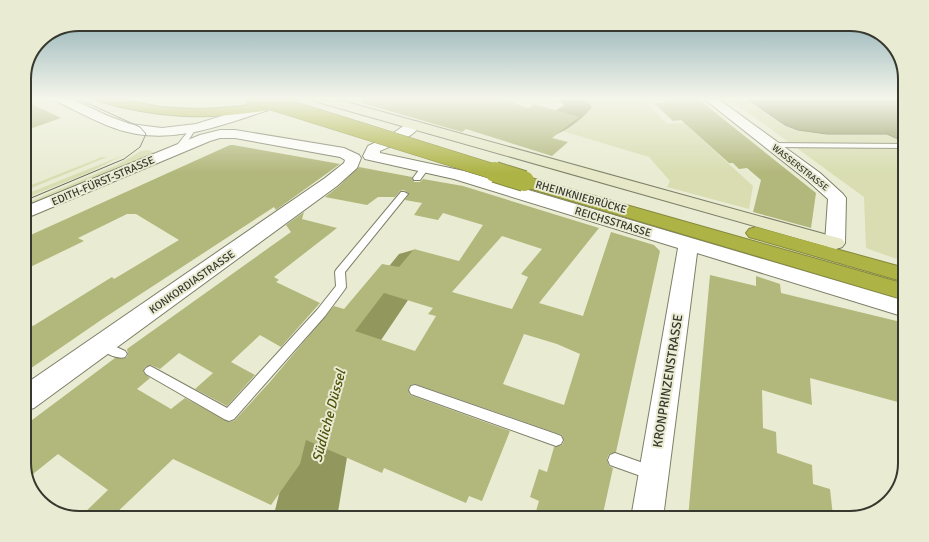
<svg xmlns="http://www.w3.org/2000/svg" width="929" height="542" font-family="Signika,sans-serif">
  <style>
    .green { fill: #d9ddb1 }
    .water { fill: #92975d; stroke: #777a4f }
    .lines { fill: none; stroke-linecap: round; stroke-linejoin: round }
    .river { fill: #92975d; fill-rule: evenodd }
    .building { fill: #b2b77c; fill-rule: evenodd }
    .lane-casing { stroke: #7d7f67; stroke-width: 2 }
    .street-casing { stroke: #7d7f67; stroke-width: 2 }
    .secondary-casing { stroke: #7d7f67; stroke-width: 2 }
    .highway-casing { stroke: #84883d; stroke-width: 2 }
    .lane { fill: #fff; fill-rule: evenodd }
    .street { fill: #fff; fill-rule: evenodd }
    .secondary { fill: #e6e8c7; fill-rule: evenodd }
    .highway { fill: #adb345; fill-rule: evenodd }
    .tram { stroke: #666759; stroke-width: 1 }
    .highway-bridge-far1-casing { stroke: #84883d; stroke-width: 16; stroke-linecap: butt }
    .highway-bridge-casing { stroke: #84883d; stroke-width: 22; stroke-linecap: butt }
    .highway-bridge-far1 { stroke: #adb345; stroke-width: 15 }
    .highway-bridge { stroke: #adb345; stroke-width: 20 }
    .labels { text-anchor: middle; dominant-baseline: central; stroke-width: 4; stroke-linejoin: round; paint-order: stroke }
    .far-street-label { font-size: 9px; fill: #37382e; stroke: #e9ecd2 }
    .street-label { font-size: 11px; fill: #37382e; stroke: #e9ecd2 }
    .near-street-label { font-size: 13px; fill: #37382e; stroke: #e9ecd2 }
    .near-water-label { font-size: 14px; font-style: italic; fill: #4e510a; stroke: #e9ecd2 }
    .rim { fill: none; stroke: #37382e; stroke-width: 2 }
  </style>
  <rect width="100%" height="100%" fill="#e9ecd2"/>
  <g class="green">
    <polygon points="541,98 642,98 667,124 684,123 753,186 749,209 667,187 670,181 649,157 549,127 573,105"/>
    <polygon points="728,98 905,98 905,262 866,248 864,197"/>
    <polygon points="148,150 157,154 24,209 24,204 117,165 141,151"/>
    <polygon points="126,154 88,173 24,199 24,195"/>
    <polygon points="102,157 107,157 24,191 24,188"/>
  </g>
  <polygon class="water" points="746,98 905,98 905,140 900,140 887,134 827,134 798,130 785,125"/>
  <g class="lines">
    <g class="river">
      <path d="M559,98H585L592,107C586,116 560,137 548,136C545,136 542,135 539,134L535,128L539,122L564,105Z"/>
      <path d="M413,250L427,254L433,263L369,358L355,409L337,518H273C289,458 300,394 329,340L399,254Z"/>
    </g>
  </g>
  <g class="building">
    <polygon points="362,98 501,98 528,108 534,104 579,117 552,138 568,142 552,156 466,129 462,132 362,103"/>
    <polygon points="664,98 697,98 816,193 811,228 753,212 761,180 747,168 739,169 733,163 729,163 681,120 673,121 654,103 669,102"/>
    <polygon points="24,100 61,118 24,131"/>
    <polygon points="230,145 233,145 340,164 276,210 274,207 104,318 24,373 24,321 33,326 112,277 114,279 179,240 136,214 127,214 78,238 84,241 24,270 24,238"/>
    <path d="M359,167L412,177L414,182H420L423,179L463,186L599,228L539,303L583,316L611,232L654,245L660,251L616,452L609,454L607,459L609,466L613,468L602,518H534L539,501L530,497L539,469L547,472L554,447L562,445L564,441L562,435L415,384L411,385L408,389L410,395L510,431L482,501L469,496L466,503L384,468L382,473L306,440L300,464L271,505L173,459L111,518H79L108,490L58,454L28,478L24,466V426L115,358H126L128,355L127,349L291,232L286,225L304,212L302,219L337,228L274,277L279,280L276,282L320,303L281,347L260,335L231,362L255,375L227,406L195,389L213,373L179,353L160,369L151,365L145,367L143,372L150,378L137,389L171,409L185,398L230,422L235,420L269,383L334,306L344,309L382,264L399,267L414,249L459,261L483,225L443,213L438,220L414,215L422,203L405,200L409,194L404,190L400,191L395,197H378L367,205L325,197L338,187ZM502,236L542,249L521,274L528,277L512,309L452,292ZM384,293L433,308L428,314L436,316L415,351L355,331ZM524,334L557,344L580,354L564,405L503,384Z"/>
    <polygon points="710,275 756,286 756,276 780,284 781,293 905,323 905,404 810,378 812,405 762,390 763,428 776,432 777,453 812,465 813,484 830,489 833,516 824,518 688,518"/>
  </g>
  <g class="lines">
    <g class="lane-casing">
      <g id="lane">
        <polygon points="192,128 195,130 186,144 186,148 182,150 179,150 178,144 190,129"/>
        <polygon points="768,143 905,144 905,148 771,147 768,147"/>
        <polygon points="422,166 425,166 429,168 420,180 414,180 413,178"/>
        <polygon points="401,192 404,192 408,194 345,272 346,287 345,289 325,316 234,419 229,421 224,419 146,374 144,371 146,368 150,366 154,368 227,408 317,310 336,286 335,272 336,270"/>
        <path d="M103,341L125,351L127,354L125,357C118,360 101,352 97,345L99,342Z"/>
        <polygon points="415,385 556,434 561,436 563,440 561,444 556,446 411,394 409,390 411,386"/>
        <polygon points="615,453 657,468 659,473 657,478 652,480 610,465 608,460 610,455"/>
      </g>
    </g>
    <g class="street-casing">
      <g id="street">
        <path d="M55,98H70L108,116L130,124L162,128L196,124L263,103L268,104L270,107L268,110C218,127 166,147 114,128C94,121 75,110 56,101Z"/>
        <polygon points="703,98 717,98 820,173 843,194 846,198 845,243 842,247 835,249 828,247 825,243 828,199 808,181"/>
        <path d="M414,121L419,122L421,125C412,138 393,145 380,151V153L464,171L905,301V317L697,253L663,518H631L678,248L454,179L365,159L363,156L368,146L392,134L409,122Z"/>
        <polygon points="220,130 235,130 344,148 359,155 361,158 357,168 337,186 34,408 24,411 24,385 325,178 344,163 345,160 340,157 235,138 220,138 210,141 24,219 24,207 200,135"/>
      </g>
    </g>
    <g class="secondary-casing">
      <polygon id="secondary" points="312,98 332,98 842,239 845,243 842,247 835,249 828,247 314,101"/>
    </g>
    <g class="highway-casing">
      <g id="highway">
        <path d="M96,98C118,95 141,105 163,107C191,110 221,109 249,105L247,102L249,99L257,98H294L292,101L268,104L270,107L268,110L263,111C203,120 157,118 98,101Z"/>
        <polygon points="524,176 905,284 905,300 518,185 515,181 518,177"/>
        <polygon points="756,227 905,268 905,282 749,237 746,233 749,229"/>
      </g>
    </g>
    <use href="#lane" class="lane"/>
    <use href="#street" class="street"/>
    <use href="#secondary" class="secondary"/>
    <use href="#highway" class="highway"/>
    <polyline class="tram" points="24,201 124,159 140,147 146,134 140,127 76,98"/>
    <g class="highway-bridge-far1-casing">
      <polyline id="highway-bridge-far1" points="258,98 498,173"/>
    </g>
    <g class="highway-bridge-casing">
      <polyline id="highway-bridge" points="495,172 524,181"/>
    </g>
    <use href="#highway-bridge-far1" class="highway-bridge-far1"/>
    <use href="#highway-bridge" class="highway-bridge"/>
  </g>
  <linearGradient id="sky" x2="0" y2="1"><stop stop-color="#85a8b0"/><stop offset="0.57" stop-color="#f5f6eb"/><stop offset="1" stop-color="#f5f6eb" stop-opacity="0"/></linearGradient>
  <rect width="929" height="173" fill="url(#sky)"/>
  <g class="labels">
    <g class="far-street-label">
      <text transform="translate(800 168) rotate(38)">WASSERSTRASSE</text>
    </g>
    <g class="street-label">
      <text transform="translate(103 181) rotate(-23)">EDITH-FÜRST-STRASSE</text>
      <text transform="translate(581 197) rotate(16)">RHEINKNIEBRÜCKE</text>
      <text transform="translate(613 222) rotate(17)">REICHSSTRASSE</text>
      <text transform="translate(192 282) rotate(-35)">KONKORDIASTRASSE</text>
    </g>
    <g class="near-street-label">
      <text transform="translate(668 381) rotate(-81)">KRONPRINZENSTRASSE</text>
    </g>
    <g class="near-water-label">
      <text transform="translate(329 416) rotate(-75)">Südliche Düssel</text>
    </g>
  </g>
  <path d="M0 0H929V542H0ZM79 31H850A48 48 0 0 1 898 79V463A48 48 0 0 1 850 511H79A48 48 0 0 1 31 463V79A48 48 0 0 1 79 31Z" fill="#e9ecd2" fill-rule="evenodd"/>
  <path class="rim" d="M79 31H850A48 48 0 0 1 898 79V463A48 48 0 0 1 850 511H79A48 48 0 0 1 31 463V79A48 48 0 0 1 79 31Z"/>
</svg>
